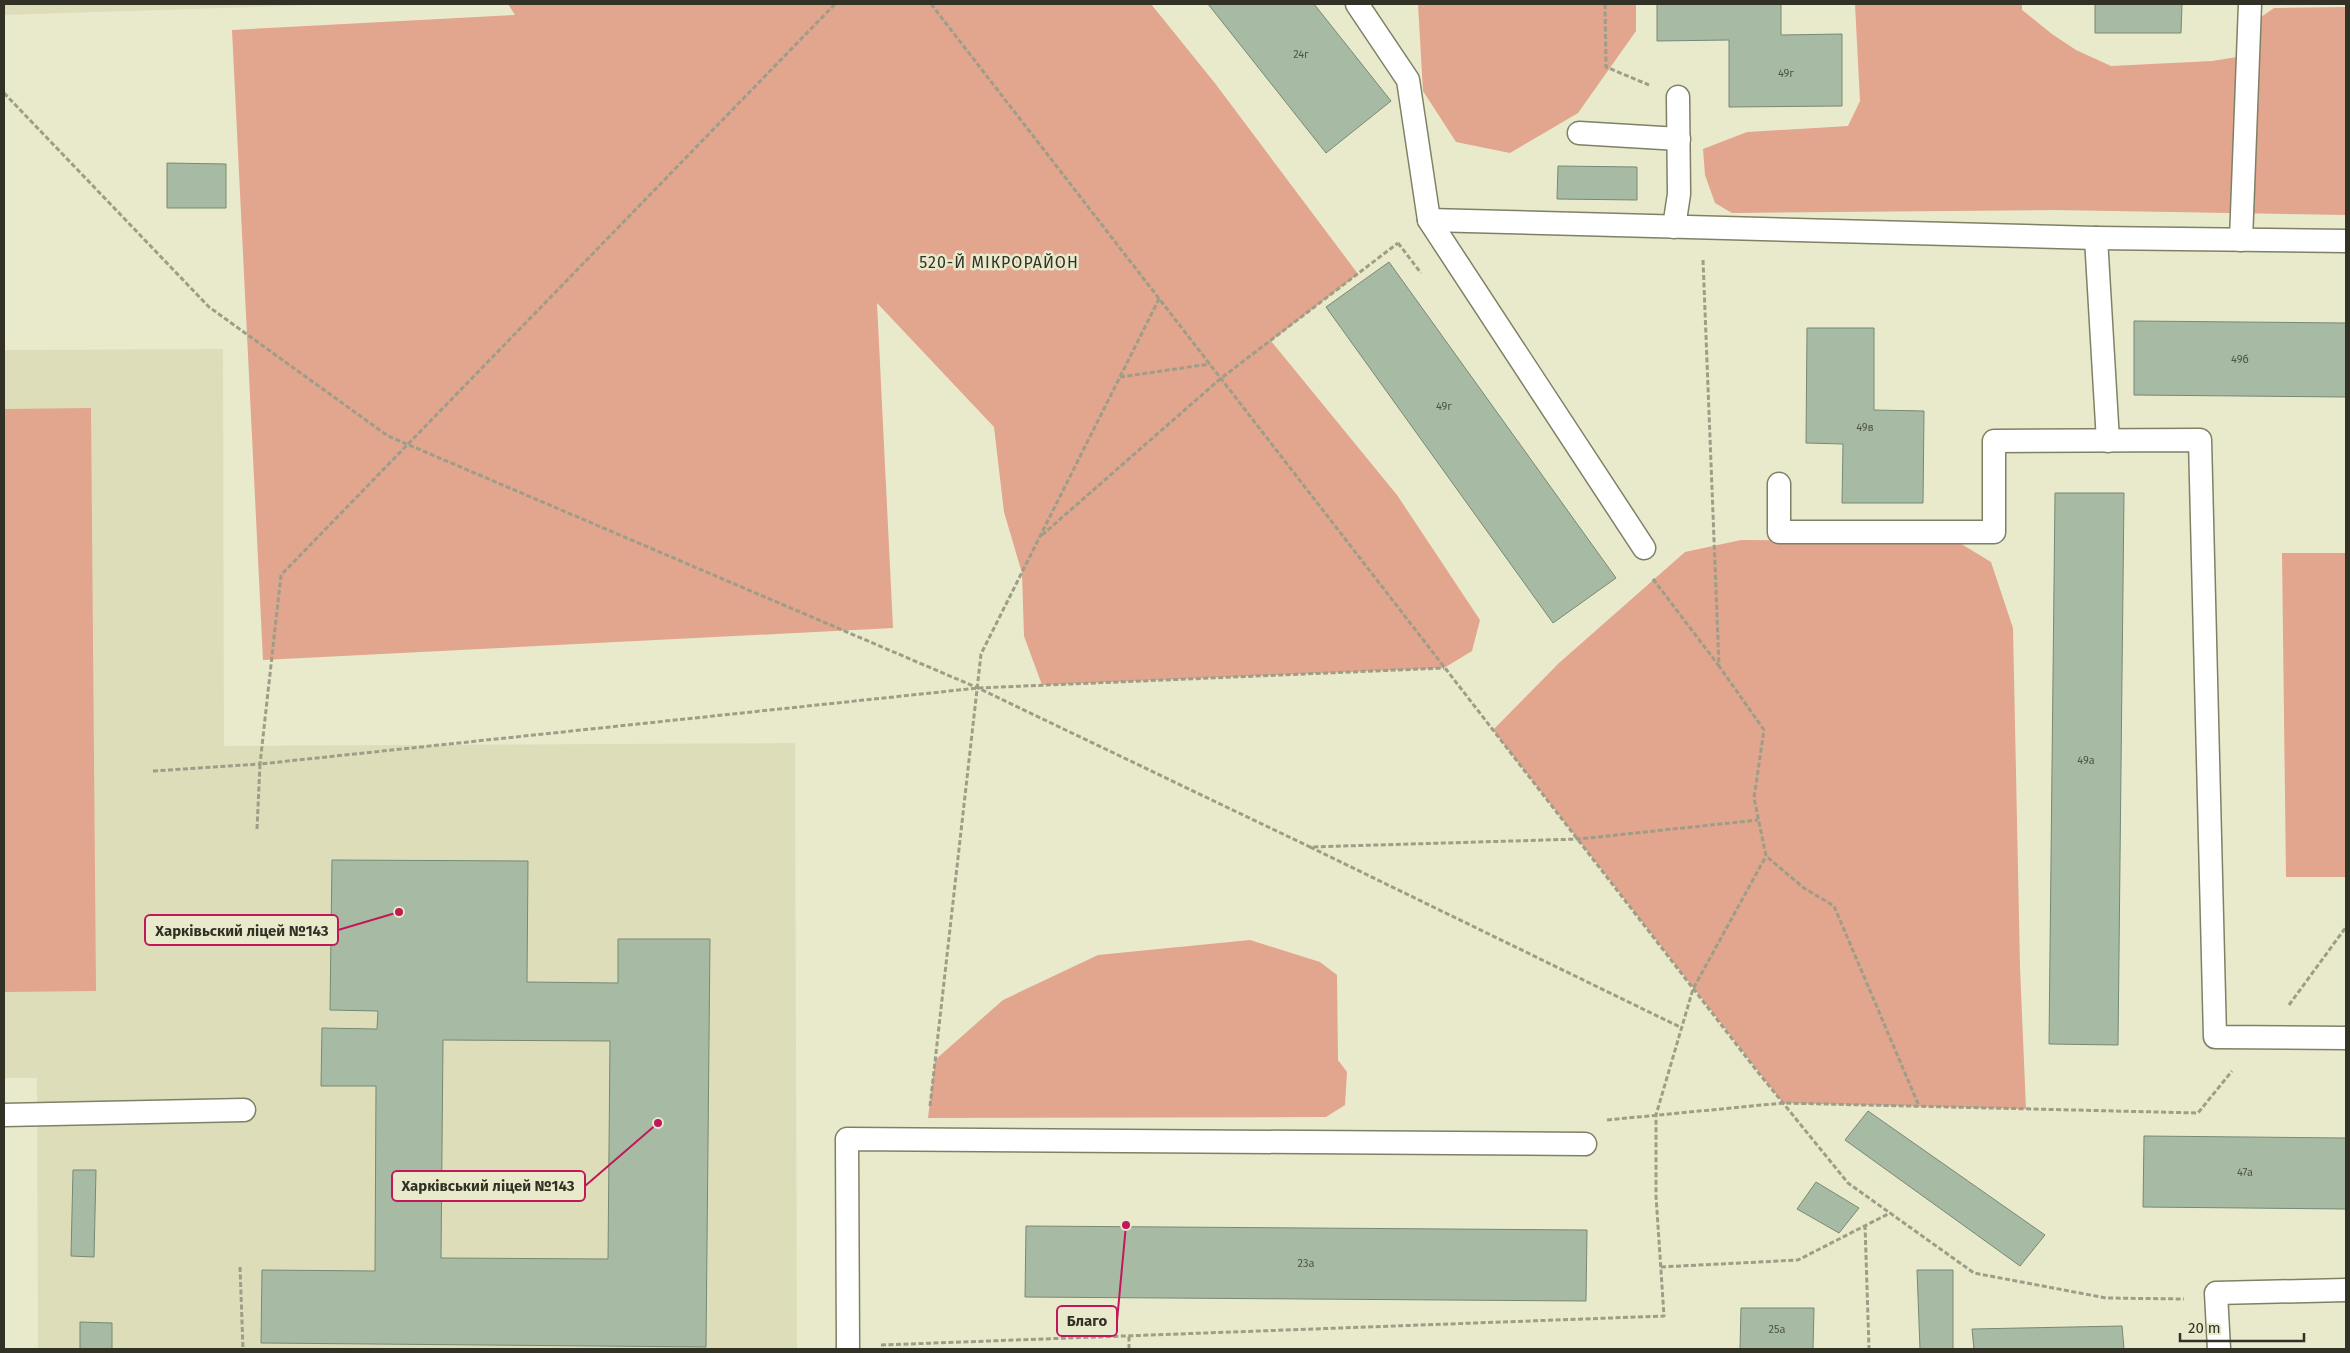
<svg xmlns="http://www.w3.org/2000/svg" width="2350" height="1353" font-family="'Fira Sans',sans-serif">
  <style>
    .built { fill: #dddeb9 }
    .green { fill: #e2a58d }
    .building { fill: #a7bba4; stroke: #768973; fill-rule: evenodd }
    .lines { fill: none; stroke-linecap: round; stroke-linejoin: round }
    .lane-casing { stroke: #7f8065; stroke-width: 25 }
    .path { stroke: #9e9e88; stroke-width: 3; stroke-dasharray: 5 2.5; stroke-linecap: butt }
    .lane { stroke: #fff; stroke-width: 22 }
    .labels { text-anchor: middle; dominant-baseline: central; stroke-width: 5; stroke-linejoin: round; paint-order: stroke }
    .number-label { font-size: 11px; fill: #4e5446 }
    .quarter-label { font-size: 16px; letter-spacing: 1px; fill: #313126; stroke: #e9eacc }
    .leader { fill: none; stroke: #c2185b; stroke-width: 2 }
    .callout-dot { fill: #c2185b; stroke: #e9eacc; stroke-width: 2 }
    .callout { fill: #e9eacc; stroke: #c2185b; stroke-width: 2 }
    .callout-label { font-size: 15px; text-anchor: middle; font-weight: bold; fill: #313126 }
  </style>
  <rect width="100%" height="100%" fill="#e9eacc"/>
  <g class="built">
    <polygon points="4,4 347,4 4,15"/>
    <polygon points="223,349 224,746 795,743 797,1349 38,1349 37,1078 4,1078 4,350"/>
  </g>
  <g class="green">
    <polygon points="508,4 1151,4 1214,82 1358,274 1271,341 1397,495 1480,620 1472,651 1444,668 1042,685 1024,636 1022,573 1004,512 994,427 877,303 893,628 263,660 232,30 515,15"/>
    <polygon points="1418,4 1636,4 1636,31 1578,113 1510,153 1456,142 1423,91"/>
    <polygon points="1855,4 2022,4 2022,10 2052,34 2076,50 2111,66 2212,61 2256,54 2261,17 2274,8 2346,7 2346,215 2054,210 1732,213 1715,203 1705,175 1703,149 1747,132 1848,126 1860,101"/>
    <polygon points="91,408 96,991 4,992 4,409"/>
    <polygon points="1741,540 1958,542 1991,562 2013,628 2020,967 2026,1109 1783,1103 1493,730 1559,663 1685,552"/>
    <polygon points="2282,553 2346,553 2346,877 2286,877"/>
    <polygon points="1250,940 1320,962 1337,975 1338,1060 1347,1072 1345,1105 1326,1117 928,1118 935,1060 1003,1000 1098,955"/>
  </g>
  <g class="building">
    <polygon points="1208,4 1314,4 1391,101 1326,153"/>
    <polygon points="1657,4 1781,4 1781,35 1842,34 1842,106 1729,107 1729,40 1657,41"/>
    <polygon points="2095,4 2182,4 2181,33 2095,33"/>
    <polygon points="167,163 226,164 226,208 167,208"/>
    <polygon points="1558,166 1637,167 1637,200 1557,199"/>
    <polygon points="1389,262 1616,578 1553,623 1326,307"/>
    <polygon points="2134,321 2346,323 2346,397 2134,395"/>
    <polygon points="1807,328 1874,328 1874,410 1924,411 1923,503 1842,503 1843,444 1806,443"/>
    <polygon points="2055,493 2124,493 2118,1045 2049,1044"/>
    <path d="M332,860L528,861L527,982L618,983V939H710L706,1347L261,1343L262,1270L375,1271L376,1086H321L322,1028L377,1029L378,1011L330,1010ZM443,1040L610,1041L608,1259L441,1258Z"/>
    <polygon points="1868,1111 2045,1235 2020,1266 1845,1140"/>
    <polygon points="2144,1136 2346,1138 2346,1209 2143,1207"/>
    <polygon points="73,1170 96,1170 94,1257 71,1256"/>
    <polygon points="1816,1182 1859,1208 1839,1233 1797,1209"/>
    <polygon points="1026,1226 1587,1230 1586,1301 1025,1297"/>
    <polygon points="1917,1270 1953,1270 1953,1349 1920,1349"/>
    <polygon points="1741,1308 1814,1308 1813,1349 1740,1349"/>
    <polygon points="80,1322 112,1323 112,1349 80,1349"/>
    <polygon points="2122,1326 2124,1349 1974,1349 1972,1329"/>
  </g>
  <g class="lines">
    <g class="lane-casing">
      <g id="lane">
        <polyline points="1357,4 1408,80 1429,220 1644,548"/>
        <polyline points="1579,133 1679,139"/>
        <polyline points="1429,220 2096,238 2346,241"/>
        <polyline points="1674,227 1679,194 1678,97"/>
        <polyline points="2096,238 2108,441"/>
        <polyline points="2241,240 2250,4"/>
        <polyline points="1779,484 1779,532 1994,532 1994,441 2200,440 2215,1037 2346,1038"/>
        <polyline points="4,1115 244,1110"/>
        <polyline points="848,1349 847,1139 1585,1144"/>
        <polyline points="2219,1349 2216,1293 2346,1290"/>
      </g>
    </g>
    <g class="path">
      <polyline points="931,4 1757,1071 1848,1183 1974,1273 2106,1298 2184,1299"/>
      <polyline points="1605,4 1606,67 1649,85"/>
      <polyline points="4,93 209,307 388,436 978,688 1310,847 1579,839 1758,820"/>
      <polyline points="1398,243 1421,273"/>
      <polyline points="1703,260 1719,666 1764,730 1754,798 1766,856 1804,888 1834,906 1919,1106"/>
      <polyline points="1120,377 1210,364"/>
      <polyline points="1042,535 1220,379 1398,243"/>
      <polyline points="1653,579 1719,666"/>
      <polyline points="153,771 260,764 281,575 835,4"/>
      <polyline points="257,829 260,764 978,688 1444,668"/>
      <polyline points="1310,847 1682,1028"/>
      <polyline points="2289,1005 2346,927"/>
      <polyline points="930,1106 981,654 1159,299"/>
      <polyline points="1607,1120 1783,1103 2198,1113 2232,1071"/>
      <polyline points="1865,1225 1869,1349"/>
      <polyline points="240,1267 243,1349"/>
      <polyline points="1661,1267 1798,1260 1890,1213"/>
      <polyline points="881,1345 1664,1316 1656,1196 1656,1115 1693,989 1766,856"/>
      <polyline points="1129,1349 1129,1336"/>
    </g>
    <use href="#lane" class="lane"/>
  </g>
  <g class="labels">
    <g class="number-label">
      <text x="1301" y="54">24г</text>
      <text x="1786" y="73">49г</text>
      <text x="2240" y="359">49б</text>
      <text x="1444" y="406">49г</text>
      <text x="1865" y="427">49в</text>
      <text x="2086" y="760">49а</text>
      <text x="2245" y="1172">47а</text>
      <text x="1306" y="1263">23а</text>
      <text x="1777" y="1329">25а</text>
    </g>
    <g class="quarter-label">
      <text x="999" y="262">520-Й МІКРОРАЙОН</text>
    </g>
  </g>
  <path class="leader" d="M399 912L338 930M658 1123L585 1186M1126 1225L1117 1321"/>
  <g class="callout-dot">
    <circle cx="399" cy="912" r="5"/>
    <circle cx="658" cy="1123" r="5"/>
    <circle cx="1126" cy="1225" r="5"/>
  </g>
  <g class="callout">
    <rect x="145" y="915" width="193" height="30" rx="5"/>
    <rect x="392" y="1171" width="193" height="30" rx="5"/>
    <rect x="1057" y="1306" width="60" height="30" rx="5"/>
  </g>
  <g class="callout-label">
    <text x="242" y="936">Харківьский ліцей №143</text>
    <text x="488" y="1191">Харківський ліцей №143</text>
    <text x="1087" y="1326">Благо</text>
  </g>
  <rect width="2350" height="1353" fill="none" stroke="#313126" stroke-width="10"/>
  <path d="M2180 1333v8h124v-8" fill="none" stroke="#313126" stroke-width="2.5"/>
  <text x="2188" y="1333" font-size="15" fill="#313126" stroke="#e9eacc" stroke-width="4" paint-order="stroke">20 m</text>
</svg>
